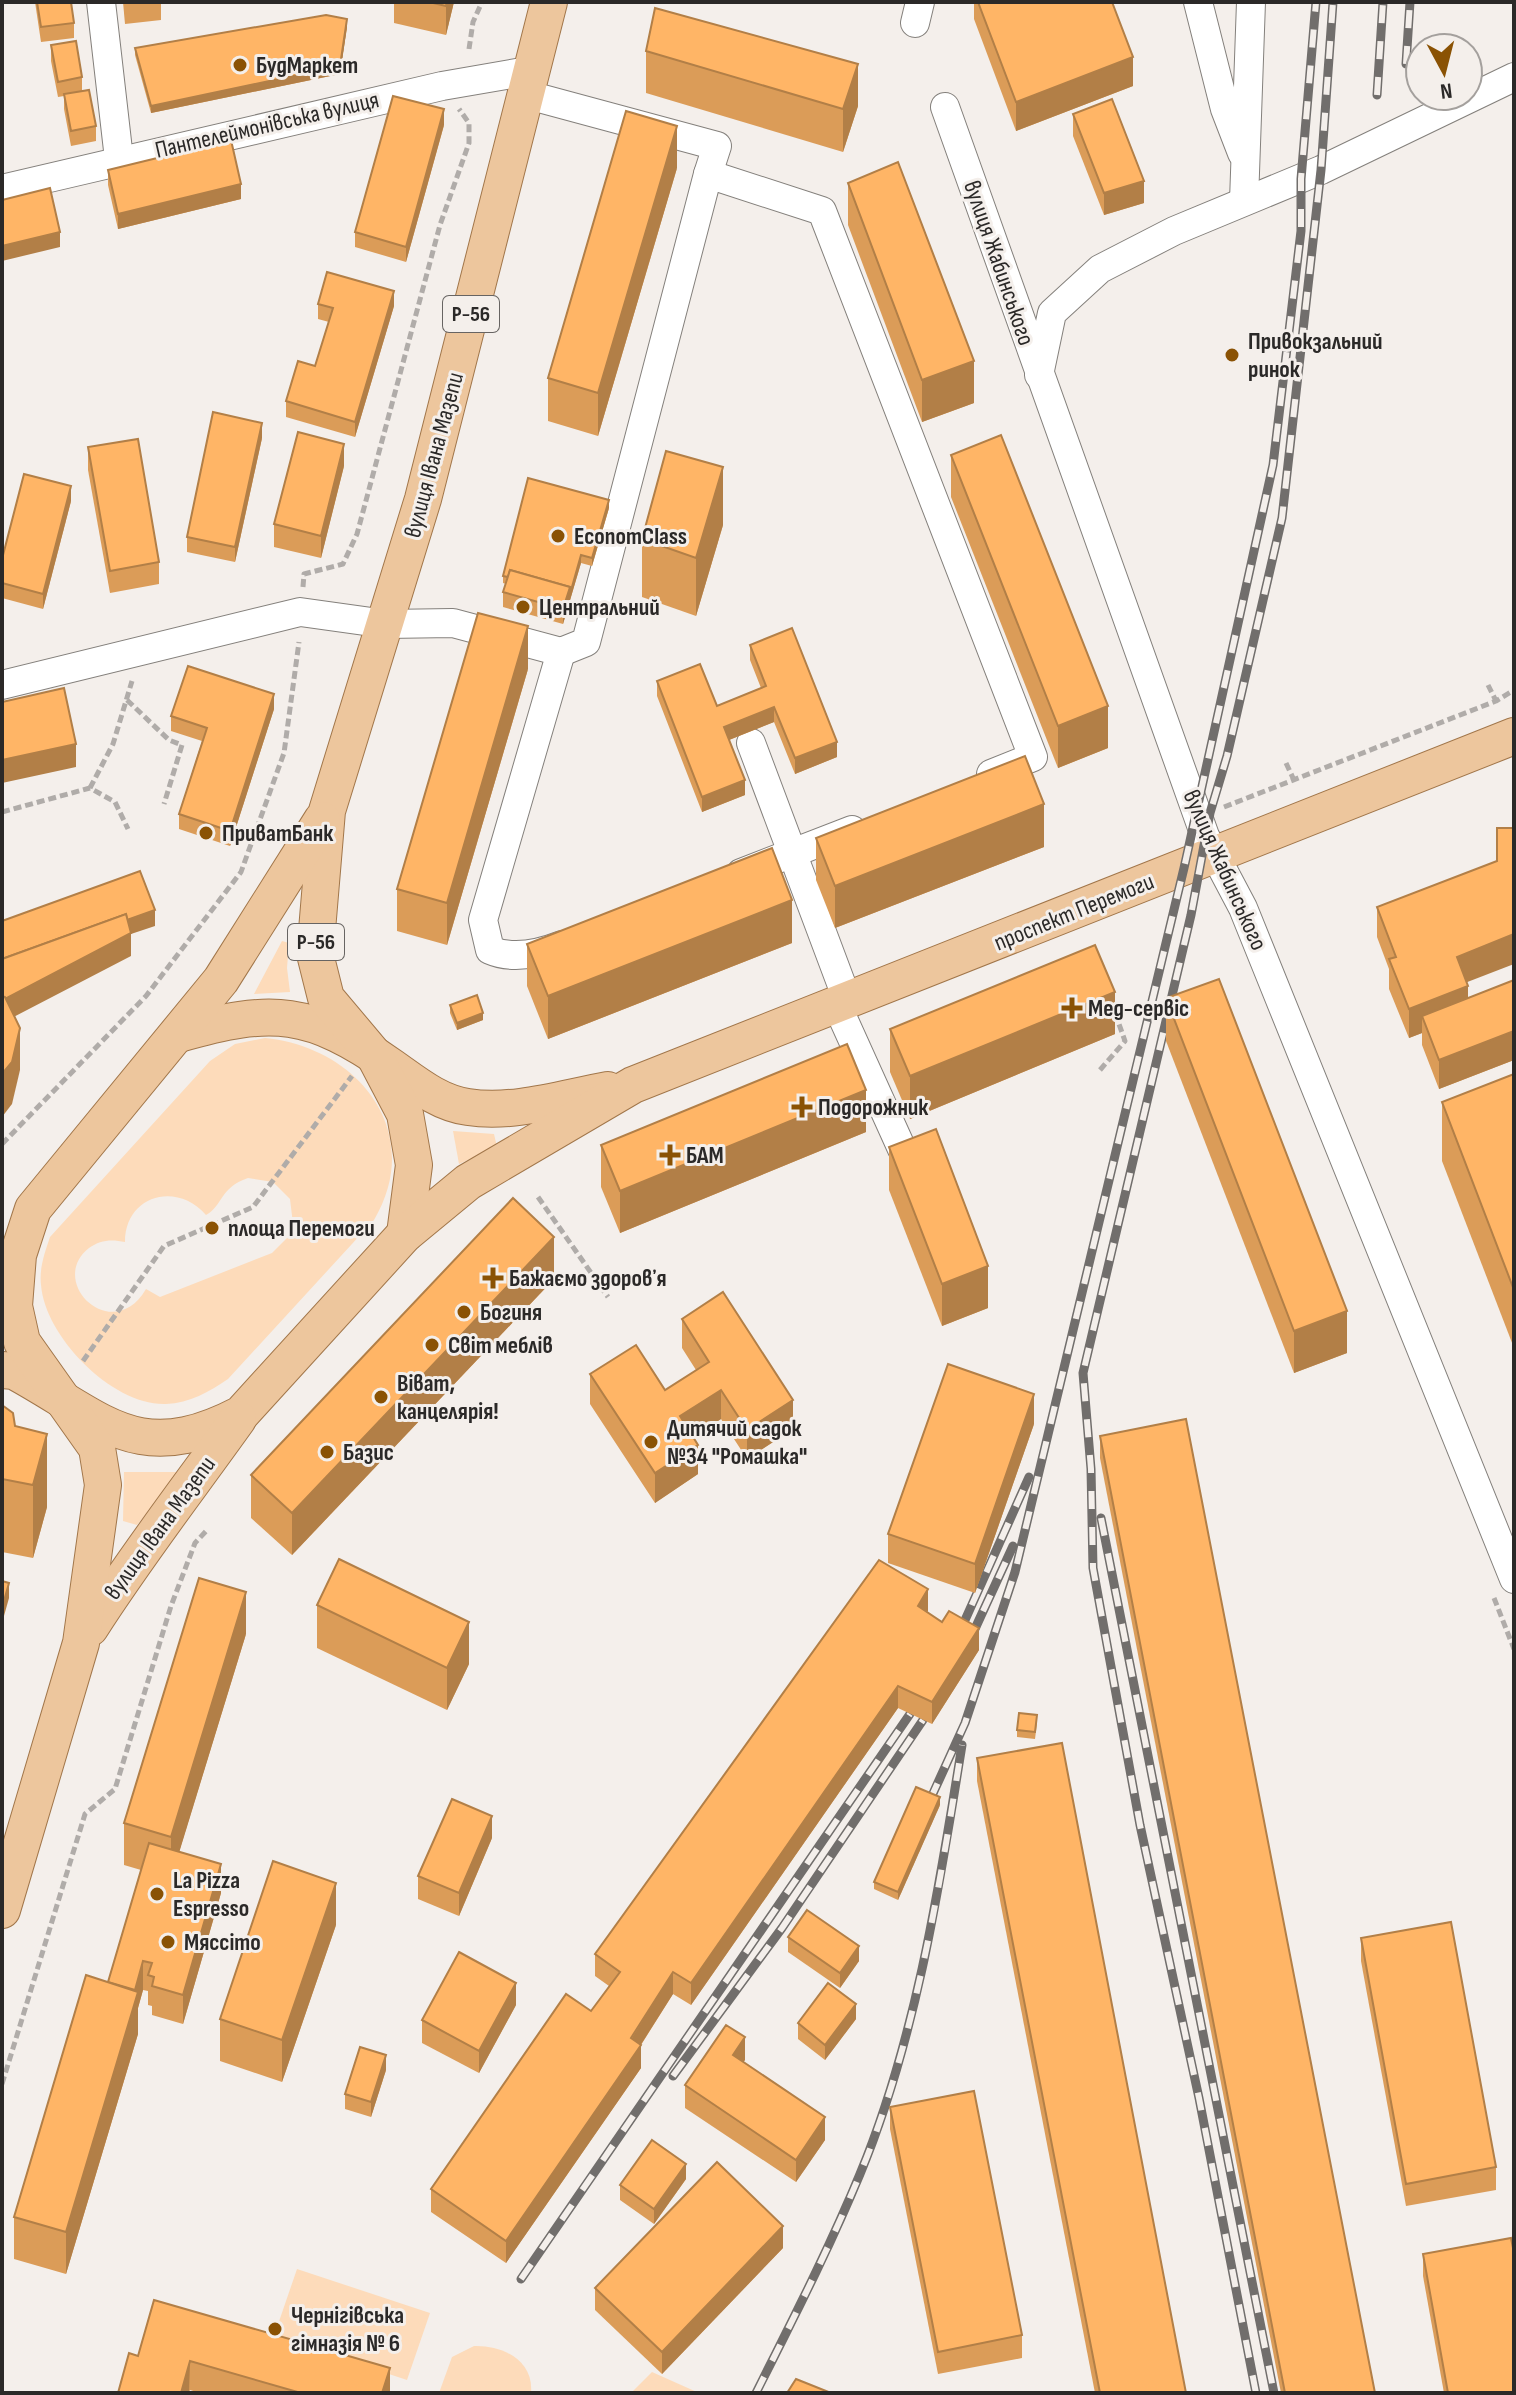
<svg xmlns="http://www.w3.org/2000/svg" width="1516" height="2395" font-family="'Sofia Sans Condensed',sans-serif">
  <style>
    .green { fill: #fddbba; fill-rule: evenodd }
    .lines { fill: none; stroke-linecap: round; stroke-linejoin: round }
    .minor-casing { stroke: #84807c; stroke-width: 30 }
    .major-casing { stroke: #a1764a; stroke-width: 38 }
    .path { stroke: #b0aca9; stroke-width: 5; stroke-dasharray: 8 4; stroke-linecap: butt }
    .minor { stroke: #fff; stroke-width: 28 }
    .major { stroke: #edc69d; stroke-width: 36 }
    .rail-casing { stroke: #716e6c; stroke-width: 9 }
    .rail { stroke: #f4efeb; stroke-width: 6; stroke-dasharray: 18; stroke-linecap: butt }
    .wall { fill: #db9c58 }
    .shaded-wall { fill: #b27f47 }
    .building { fill: #ffb566; stroke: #b27f47; stroke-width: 2 }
    .poi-dot { fill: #8a5204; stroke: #f4efeb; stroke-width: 3 }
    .labels { text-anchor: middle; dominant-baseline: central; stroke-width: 6; stroke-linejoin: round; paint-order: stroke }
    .shield { fill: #f4efeb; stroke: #676462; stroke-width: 2 }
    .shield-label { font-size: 22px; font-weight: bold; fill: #2b2928 }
    .poi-label { font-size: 24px; font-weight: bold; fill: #2b2928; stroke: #f4efeb; text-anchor: start }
    .street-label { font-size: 24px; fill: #2b2928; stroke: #f4efeb }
  </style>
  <rect width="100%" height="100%" fill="#f4efeb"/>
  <g class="green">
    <polygon points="282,941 289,943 287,968 290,992 254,994"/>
    <path d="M265,1038C358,1047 426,1132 374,1220L228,1379C209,1392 190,1403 166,1404C113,1406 45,1337 41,1285C39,1268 45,1252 50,1237L210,1061L235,1044ZM248,1178L273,1182L290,1199L293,1224L289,1236L272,1253L160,1297L146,1289C113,1346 46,1282 89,1248C100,1240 111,1239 125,1242C125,1195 177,1181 206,1215C223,1206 219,1188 248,1178Z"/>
    <polygon points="453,1131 494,1134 497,1147 459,1164"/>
    <polygon points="124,1472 181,1472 137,1525 123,1521"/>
    <polygon points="297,2269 430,2313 407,2380 274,2336"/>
    <path d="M474,2346C502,2345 534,2360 531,2393H439L452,2357Z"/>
    <polygon points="652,2372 699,2393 631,2393"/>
  </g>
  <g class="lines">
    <g class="minor-casing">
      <g id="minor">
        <polyline points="101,2 119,159"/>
        <polyline points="1198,2 1225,109 1242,153"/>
        <polyline points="915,23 920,2"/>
        <polyline points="528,95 717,146 708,174"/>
        <polyline points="945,107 1205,836 1243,908 1514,1579"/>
        <polyline points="2,189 442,86 534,70"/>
        <polyline points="1244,201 1251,2"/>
        <polyline points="1039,375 1052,313 1100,269 1174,231 1321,170 1514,77"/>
        <path d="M561,652L483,920L490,950C513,960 539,954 562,945"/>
        <polyline points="2,685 300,612 386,624 453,623 561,652 586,642 708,174 822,211 1033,757 991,774"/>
        <polyline points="751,743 847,999"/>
        <polyline points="741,873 852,830"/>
        <polyline points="836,1003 902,1149"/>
      </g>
    </g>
    <g class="major-casing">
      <g id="major">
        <path d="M179,1034C273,1007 310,1010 392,1067C416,1084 439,1103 468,1107C514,1114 563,1098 608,1090"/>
        <polyline points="405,1234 414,1165 405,1114 374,1055 326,998 315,954 327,811 423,499 549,2"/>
        <path d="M2,1370L14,1371C104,1420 137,1468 241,1414L405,1234L468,1182L633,1085L1514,736"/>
        <path d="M90,1628C136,1556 188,1489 238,1419"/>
        <polyline points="2,1910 81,1643 103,1485 97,1448 22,1342 14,1306 18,1255 33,1209 221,980 322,820"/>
      </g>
    </g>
    <g class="path">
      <polyline points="469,49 473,22 482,2"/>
      <polyline points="303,587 304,574 343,564 357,534 440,225 469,143 469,123 459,109"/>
      <polyline points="1488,685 1496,701"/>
      <polyline points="127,700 169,740 182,745 164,804"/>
      <polyline points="1286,763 1293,778"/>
      <polyline points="90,788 113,744 132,681"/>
      <polyline points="1224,807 1496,701 1514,690"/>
      <polyline points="2,812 90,788 115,802 128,829"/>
      <polyline points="1100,1070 1125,1041 1113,1007"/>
      <polyline points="2,1144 146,996 241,872 284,753 299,642"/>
      <polyline points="538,1197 608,1297"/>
      <polyline points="83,1361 164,1246 253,1207 352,1076"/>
      <polyline points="1494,1598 1514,1649"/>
      <polyline points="2,2084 85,1814 115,1789 171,1606 195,1543 208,1529"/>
    </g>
    <use href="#minor" class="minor"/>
    <use href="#major" class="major"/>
    <g class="rail-casing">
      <g id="rail">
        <polyline points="1406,64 1410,2"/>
        <polyline points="1377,95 1383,2"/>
        <polyline points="1101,1518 1274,2393"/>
        <polyline points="957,1638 1029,1477"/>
        <polyline points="968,1644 1013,1546"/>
        <polyline points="930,1800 965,1723 1015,1572 1184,868 1273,465 1301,231 1301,179 1316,2"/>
        <polyline points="673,2076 782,1928 923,1720"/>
        <polyline points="521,2279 910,1714"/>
        <path d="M756,2393C792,2321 829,2249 860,2174C916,2039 939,1889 962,1745"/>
        <polyline points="1256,2393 1199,2098 1140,1825 1093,1568 1091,1469 1083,1373 1191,915 1210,813 1227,756 1282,518 1321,170 1333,2"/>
      </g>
    </g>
    <use href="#rail" class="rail"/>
  </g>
  <g class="wall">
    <polygon points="35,2 71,2 74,23 74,38 41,42"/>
    <polygon points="123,2 161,2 161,20 125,24"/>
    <polygon points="394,2 454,2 446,35 394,23"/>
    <polygon points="974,2 1112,2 1133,86 1016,131 974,19"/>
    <polygon points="347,27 340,74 151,113 135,55 135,48"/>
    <polygon points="51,45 82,77 82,91 96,126 96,141 71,146 64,109 64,96 58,97 51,61"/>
    <polygon points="646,51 858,106 843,152 646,93"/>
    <polygon points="1073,114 1144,203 1104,215 1073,136"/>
    <polygon points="444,125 406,262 355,247 355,232"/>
    <polygon points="677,168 598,436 548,421 548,378"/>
    <polygon points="108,170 241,199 118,229 108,185"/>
    <polygon points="848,183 974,403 922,422 848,225"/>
    <polygon points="318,304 394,306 355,437 286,417 286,401 315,366 329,322 318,319"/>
    <polygon points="262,438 235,562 187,552 187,537"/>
    <polygon points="88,447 159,562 159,584 110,593 88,470"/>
    <polygon points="951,455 1108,748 1058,768 951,497"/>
    <polygon points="344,466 321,558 274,547 274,524"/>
    <polygon points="71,501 43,609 2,598 2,559"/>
    <polygon points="609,508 592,566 581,563 563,624 503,607 503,592 506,584 503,583 503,576"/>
    <polygon points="723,525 696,616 642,597 642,539"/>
    <polygon points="750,645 837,757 795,774 774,722 729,740 745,795 702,812 657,696 657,681 717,706 761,688 750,660"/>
    <polygon points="528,669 447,945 397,931 397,889"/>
    <polygon points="274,709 230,846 179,829 179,814 202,741 171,731 171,716"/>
    <polygon points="1514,828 1467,982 1468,998 1514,980 1514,1060 1439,1089 1422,1045 1422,1033 1409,1038 1389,989 1389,969 1377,937 1377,907 1497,861"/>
    <polygon points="816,838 1044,847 835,928 816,880"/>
    <polygon points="792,943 548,1039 527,986 527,944"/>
    <polygon points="1166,998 1347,1353 1294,1373 1166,1041"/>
    <polygon points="450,1005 483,1020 457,1030 450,1013"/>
    <polygon points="890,1029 1115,1034 910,1119 890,1072"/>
    <polygon points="1514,1074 1514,1348 1442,1161 1442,1102"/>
    <polygon points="866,1132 620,1233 601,1187 601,1145"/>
    <polygon points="889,1147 988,1308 942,1326 889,1190"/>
    <polygon points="554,1279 292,1555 251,1518 251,1475"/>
    <polygon points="682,1319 793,1429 747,1459 721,1419 693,1437 698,1474 655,1503 590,1404 590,1374 665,1390 696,1370 682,1348"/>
    <polygon points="2,1405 15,1426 47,1507 33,1558 2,1552"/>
    <polygon points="1034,1424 975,1593 888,1563 888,1534"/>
    <polygon points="1100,1436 1375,2393 1281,2393 1100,1458"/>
    <polygon points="317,1605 469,1664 447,1710 317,1648"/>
    <polygon points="928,1611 927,1612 979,1650 932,1724 898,1708 691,2005 673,1994 641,2045 641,2068 506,2263 431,2212 431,2189 591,2011 609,1986 595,1976 595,1954"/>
    <polygon points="246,1634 179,1852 221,1893 183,2024 152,2015 152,2006 148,2005 148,1991 143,1990 138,2008 138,2034 66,2274 14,2259 14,2217 108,1982 141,1870 124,1865 124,1823"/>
    <polygon points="1037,1723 1035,1739 1017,1737 1017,1730"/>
    <polygon points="977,1758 1186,2393 1095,2393 977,1781"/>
    <polygon points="940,1805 898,1900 874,1889 874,1882"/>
    <polygon points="492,1838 459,1916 418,1899 418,1876"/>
    <polygon points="336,1925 282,2082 220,2061 220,2019"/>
    <polygon points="788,1937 859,1961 840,1988 788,1952"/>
    <polygon points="1361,1938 1496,2167 1496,2190 1406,2206 1361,1961"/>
    <polygon points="516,2005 479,2073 422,2043 422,2020"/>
    <polygon points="856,2019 825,2060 798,2039 798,2023"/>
    <polygon points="745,2060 743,2062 825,2140 796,2182 685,2108 685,2085"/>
    <polygon points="386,2070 371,2117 345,2109 345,2094"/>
    <polygon points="890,2107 1022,2335 1022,2358 938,2374 890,2129"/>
    <polygon points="686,2179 654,2224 620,2200 620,2185"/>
    <polygon points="783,2248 662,2374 595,2310 595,2288"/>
    <polygon points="1423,2254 1514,2393 1444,2393 1423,2276"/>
    <polygon points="154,2300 390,2393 200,2393 190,2390 189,2393 118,2393 138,2356"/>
  </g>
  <g class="shaded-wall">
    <polygon points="447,2 454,2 446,35 446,6"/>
    <polygon points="347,19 347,27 340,74 151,113 151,106"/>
    <polygon points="1133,57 1133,86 1016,131 1016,102"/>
    <polygon points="858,64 858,106 843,152 843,109"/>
    <polygon points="444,109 444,125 406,262 406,247"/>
    <polygon points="677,126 677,168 598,436 598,393"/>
    <polygon points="1144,181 1144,203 1104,215 1104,193"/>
    <polygon points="241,184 241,199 118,229 118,214"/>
    <polygon points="60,232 60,247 2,261 2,246"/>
    <polygon points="394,291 394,306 355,437 355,422"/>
    <polygon points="974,361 974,403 922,422 922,380"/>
    <polygon points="262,423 262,438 235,562 235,547"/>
    <polygon points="344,444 344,466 321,558 321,536"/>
    <polygon points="723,467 723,525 696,616 696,558"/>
    <polygon points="71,486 71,501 43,609 43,594"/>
    <polygon points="609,500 609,508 592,566 592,558"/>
    <polygon points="581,555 581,563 563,624 563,609"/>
    <polygon points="528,626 528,669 447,945 447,903"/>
    <polygon points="274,694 274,709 230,846 230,831"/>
    <polygon points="1108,706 1108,748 1058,768 1058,726"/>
    <polygon points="774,707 774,722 724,742 724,727"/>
    <polygon points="837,742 837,757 795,774 795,758"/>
    <polygon points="76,744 76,767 2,783 2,760"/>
    <polygon points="745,780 745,795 702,812 702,797"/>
    <polygon points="1044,804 1044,847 835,928 835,886"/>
    <polygon points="792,900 792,943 548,1039 548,996"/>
    <polygon points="155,910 155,926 131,934 131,956 2,1023 2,966"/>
    <polygon points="1514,934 1514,964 1457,986 1457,957"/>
    <polygon points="1468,986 1468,1015 1422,1016 1422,1033 1409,1038 1409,1009"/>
    <polygon points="1115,992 1115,1034 910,1119 910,1076"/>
    <polygon points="483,1013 483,1020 457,1030 457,1023"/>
    <polygon points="20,1028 20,1070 12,1104 2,1117 2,1074"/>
    <polygon points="1514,1031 1514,1060 1439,1089 1439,1060"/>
    <polygon points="866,1090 866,1132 620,1233 620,1191"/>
    <polygon points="554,1237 554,1279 292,1555 292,1513"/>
    <polygon points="988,1266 988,1308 942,1326 942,1284"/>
    <polygon points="1347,1311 1347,1353 1294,1373 1294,1331"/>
    <polygon points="721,1390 721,1419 680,1446 680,1416"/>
    <polygon points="1034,1394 1034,1424 975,1593 975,1564"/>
    <polygon points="793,1400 793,1429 747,1459 747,1430"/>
    <polygon points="47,1434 47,1507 33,1558 33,1485"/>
    <polygon points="698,1445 698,1474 655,1503 655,1473"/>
    <polygon points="9,1583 9,1598 2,1623 2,1608"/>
    <polygon points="928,1589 928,1611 918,1628 918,1606"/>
    <polygon points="246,1592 246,1634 171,1879 171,1837"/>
    <polygon points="469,1622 469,1664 447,1710 447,1668"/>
    <polygon points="979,1628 979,1650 932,1724 932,1702"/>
    <polygon points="898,1686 898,1708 691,2005 691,1983"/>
    <polygon points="940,1797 940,1805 898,1900 898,1892"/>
    <polygon points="492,1816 492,1838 459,1916 459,1893"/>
    <polygon points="221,1864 221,1893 183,2024 183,1995"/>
    <polygon points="336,1883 336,1925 282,2082 282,2040"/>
    <polygon points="859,1946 859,1961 840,1988 840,1973"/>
    <polygon points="143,1961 143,1990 138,2008 138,2034 66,2274 66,2232"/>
    <polygon points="673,1972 673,1994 633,2057 641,2045 641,2068 506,2263 506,2241"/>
    <polygon points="516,1983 516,2005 479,2073 479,2051"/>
    <polygon points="856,2004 856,2019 825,2060 825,2045"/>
    <polygon points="745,2037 745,2060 733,2078 733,2055"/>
    <polygon points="386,2055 386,2070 371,2117 371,2102"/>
    <polygon points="825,2117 825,2140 796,2182 796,2160"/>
    <polygon points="686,2164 686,2179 654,2224 654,2209"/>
    <polygon points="783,2226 783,2248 662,2374 662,2352"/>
    <polygon points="190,2361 189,2393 181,2393"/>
    <polygon points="390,2368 390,2393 382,2393"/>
  </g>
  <g class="building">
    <polygon points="37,2 71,2 74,23 41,27"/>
    <polygon points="429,2 447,2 446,6"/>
    <polygon points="978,2 1112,2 1133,57 1016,102"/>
    <polygon points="655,8 858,64 843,109 646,51"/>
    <polygon points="326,15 347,19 340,66 151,106 135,48"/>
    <polygon points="76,41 82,77 58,82 51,45"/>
    <polygon points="89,90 96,126 71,131 64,94"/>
    <polygon points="393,96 444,109 406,247 355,232"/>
    <polygon points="1112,99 1144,181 1104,193 1073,114"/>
    <polygon points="626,111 677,126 598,393 548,378"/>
    <polygon points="231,140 241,184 118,214 108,170"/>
    <polygon points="898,162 974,361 922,380 848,183"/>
    <polygon points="50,188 60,232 2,246 2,200"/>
    <polygon points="327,272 394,291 355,422 286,401 298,361 315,366 333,308 318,304"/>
    <polygon points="213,412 262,423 235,547 187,537"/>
    <polygon points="298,432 344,444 321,536 274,524"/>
    <polygon points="1001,435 1108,706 1058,726 951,455"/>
    <polygon points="138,439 159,562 110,571 88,447"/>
    <polygon points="666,451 723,467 696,558 642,539"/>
    <polygon points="24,474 71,486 43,594 2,583 2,559"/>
    <polygon points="528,478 609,500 592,558 581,555 570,594 570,587 510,570 508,577 503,576"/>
    <polygon points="510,570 570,587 563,609 503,592"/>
    <polygon points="478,613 528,626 447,903 397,889"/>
    <polygon points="792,628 837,742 795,758 774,707 724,727 745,780 702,797 657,681 700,664 717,706 766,686 750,645"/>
    <polygon points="188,666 274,694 230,831 179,814 207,728 171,716"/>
    <polygon points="64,688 76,744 2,760 2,702"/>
    <polygon points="1025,756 1044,804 835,886 816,838"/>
    <polygon points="1497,828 1514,828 1514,934 1457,957 1468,986 1409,1009 1389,959 1396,957 1377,907 1497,861"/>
    <polygon points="772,848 792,900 548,996 527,944"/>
    <polygon points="140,871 155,910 127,920 126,914 2,959 2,921"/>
    <polygon points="126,914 131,933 5,999 2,996 2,959"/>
    <polygon points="1095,945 1115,992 910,1076 890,1029"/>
    <polygon points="1219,979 1347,1311 1294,1331 1166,998"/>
    <polygon points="1514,980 1514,1031 1439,1060 1422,1016"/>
    <polygon points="477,995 483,1013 457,1023 450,1005"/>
    <polygon points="2,996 5,997 20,1028 12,1062 2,1074"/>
    <polygon points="847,1044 866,1090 620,1191 601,1145"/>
    <polygon points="1514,1074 1514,1290 1442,1102"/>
    <polygon points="936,1129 988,1266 942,1284 889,1147"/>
    <polygon points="513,1198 554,1237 292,1513 251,1475"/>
    <polygon points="723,1292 793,1400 747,1430 721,1390 680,1416 698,1445 655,1473 590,1374 636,1345 665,1390 709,1362 682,1319"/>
    <polygon points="948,1364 1034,1394 975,1564 888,1534"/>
    <polygon points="2,1405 13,1413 15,1426 47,1434 33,1485 2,1479"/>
    <polygon points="1186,1419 1375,2393 1285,2393 1100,1436"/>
    <polygon points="339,1559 469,1622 447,1668 317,1605"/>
    <polygon points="879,1560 928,1589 918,1606 942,1622 949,1611 979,1628 932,1702 898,1686 691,1983 673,1972 631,2038 641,2045 506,2241 431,2189 566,1994 591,2011 620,1972 595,1954"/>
    <polygon points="199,1578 246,1592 171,1837 124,1823"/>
    <polygon points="2,1581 9,1583 2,1608"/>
    <polygon points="1019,1713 1037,1715 1035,1732 1017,1730"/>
    <polygon points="1062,1743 1186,2393 1100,2393 977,1758"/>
    <polygon points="916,1787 940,1797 898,1892 874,1882"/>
    <polygon points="452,1799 492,1816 459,1893 418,1876"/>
    <polygon points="149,1843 221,1864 183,1995 152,1986 154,1977 148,1975 152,1963 143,1961 135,1990 108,1982"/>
    <polygon points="273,1861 336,1883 282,2040 220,2019"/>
    <polygon points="807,1910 859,1946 840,1973 788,1937"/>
    <polygon points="1451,1922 1496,2167 1406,2184 1361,1938"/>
    <polygon points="459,1952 516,1983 479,2051 422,2020"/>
    <polygon points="86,1975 138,1992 66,2232 14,2217"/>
    <polygon points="828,1983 856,2004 825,2045 798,2023"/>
    <polygon points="726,2025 745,2037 733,2055 825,2117 796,2160 685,2085"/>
    <polygon points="360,2047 386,2055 371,2102 345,2094"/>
    <polygon points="974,2091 1022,2335 938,2352 890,2107"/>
    <polygon points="652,2140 686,2164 654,2209 620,2185"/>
    <polygon points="717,2162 783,2226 662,2352 595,2288"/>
    <polygon points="1511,2238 1514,2253 1514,2393 1448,2393 1423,2254"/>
    <polygon points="154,2300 390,2368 382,2393 301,2393 190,2361 181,2393 118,2393 129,2353 138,2356"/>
    <polygon points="796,2379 831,2393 787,2393"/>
  </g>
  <g class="poi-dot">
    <circle cx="240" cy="65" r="8"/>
    <circle cx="1232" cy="355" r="8"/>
    <circle cx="558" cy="536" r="8"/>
    <circle cx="523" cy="607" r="8"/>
    <circle cx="206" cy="833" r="8"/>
    <path d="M1068 996h8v8h8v8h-8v8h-8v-8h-8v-8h8z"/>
    <path d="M798 1095h8v8h8v8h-8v8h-8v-8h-8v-8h8z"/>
    <path d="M666 1143h8v8h8v8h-8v8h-8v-8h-8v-8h8z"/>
    <circle cx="212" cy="1228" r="8"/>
    <path d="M489 1266h8v8h8v8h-8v8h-8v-8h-8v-8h8z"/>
    <circle cx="464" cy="1312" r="8"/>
    <circle cx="432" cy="1345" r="8"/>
    <circle cx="381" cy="1397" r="8"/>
    <circle cx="651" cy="1442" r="8"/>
    <circle cx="327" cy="1452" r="8"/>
    <circle cx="157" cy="1894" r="8"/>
    <circle cx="168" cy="1942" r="8"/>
    <circle cx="275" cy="2329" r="8"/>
  </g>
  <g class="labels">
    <g class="shield">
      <rect x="443" y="296" width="56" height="36" rx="6"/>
      <rect x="288" y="924" width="56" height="36" rx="6"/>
    </g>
    <g class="shield-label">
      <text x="471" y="314">Р-56</text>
      <text x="316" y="942">Р-56</text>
    </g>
    <g class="poi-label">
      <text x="256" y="65">БудМаркет</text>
      <text x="1248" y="341">Привокзальний<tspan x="1248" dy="28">ринок</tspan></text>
      <text x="574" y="536">EconomClass</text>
      <text x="539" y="607">Центральний</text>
      <text x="222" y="833">ПриватБанк</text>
      <text x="1088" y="1008">Мед-сервіс</text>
      <text x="818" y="1107">Подорожник</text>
      <text x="686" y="1155">БАМ</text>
      <text x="228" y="1228">площа Перемоги</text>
      <text x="509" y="1278">Бажаємо здоровʼя</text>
      <text x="480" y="1312">Богиня</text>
      <text x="448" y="1345">Світ меблів</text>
      <text x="397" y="1383">Віват,<tspan x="397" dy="28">канцелярія!</tspan></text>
      <text x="667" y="1428">Дитячий садок<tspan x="667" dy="28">№34 "Ромашка"</tspan></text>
      <text x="343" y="1452">Базис</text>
      <text x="173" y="1880">La Pizza<tspan x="173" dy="28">Espresso</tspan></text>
      <text x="184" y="1942">Мяссіто</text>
      <text x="291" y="2315">Чернігівська<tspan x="291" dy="28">гімназія № 6</tspan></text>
    </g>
    <g class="street-label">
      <text transform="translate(267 125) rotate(-13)">Пантелеймонівська вулиця</text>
      <text transform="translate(999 263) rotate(71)">вулиця Жабинського</text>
      <text transform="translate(434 455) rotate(-75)">вулиця Івана Мазепи</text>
      <text transform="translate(1225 870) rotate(66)">вулиця Жабинського</text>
      <text transform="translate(1074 912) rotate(-22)">проспект Перемоги</text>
      <text transform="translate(160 1528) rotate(-54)">вулиця Івана Мазепи</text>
    </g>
  </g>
  <rect width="1516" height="2395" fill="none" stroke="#2b2928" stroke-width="8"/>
  <g transform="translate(1444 72) rotate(173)"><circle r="38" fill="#f4efeb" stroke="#a4a09d" stroke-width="2"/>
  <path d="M0-6L14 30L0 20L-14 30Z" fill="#8a5204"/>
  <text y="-12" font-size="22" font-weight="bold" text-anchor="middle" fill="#2b2928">N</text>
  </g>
</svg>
